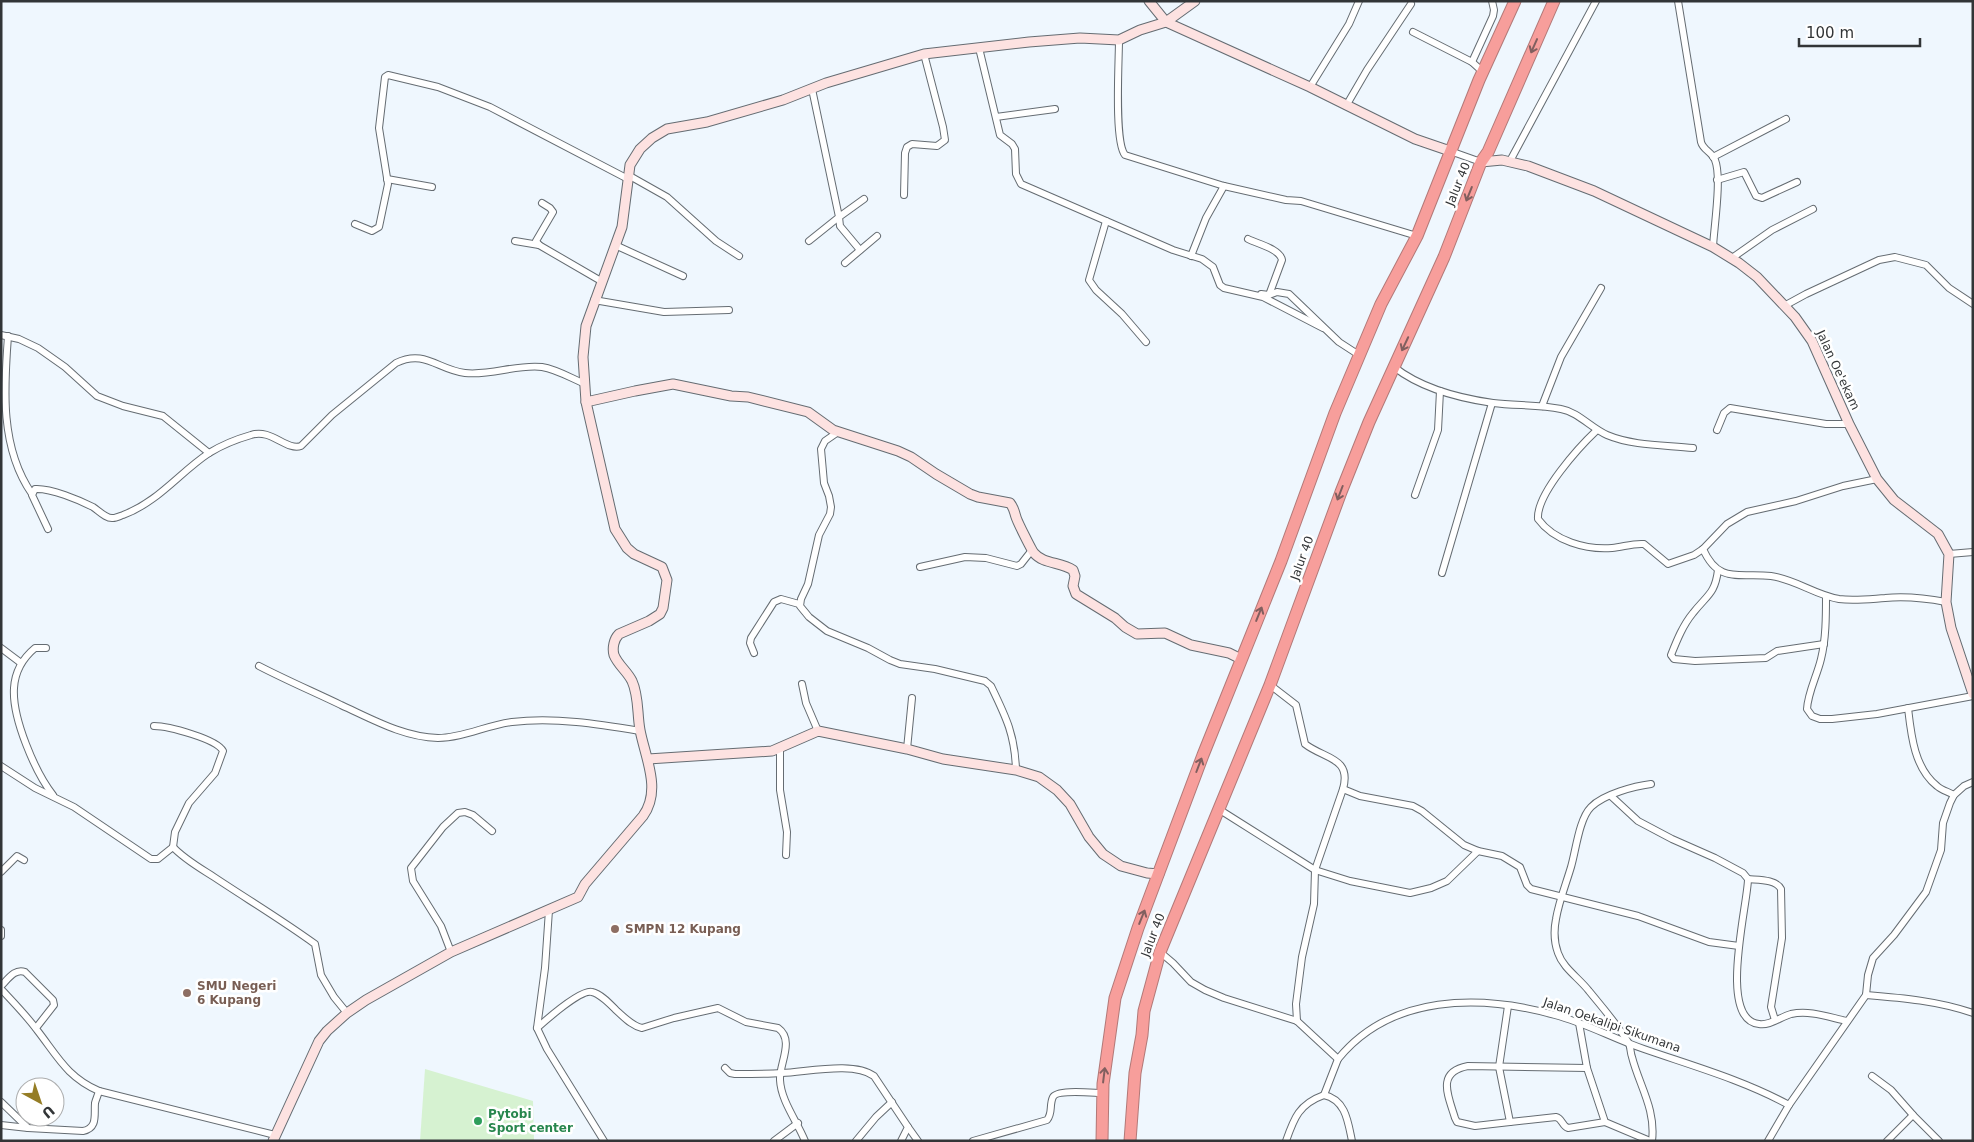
<svg xmlns="http://www.w3.org/2000/svg" width="1974" height="1142" font-family="'DejaVu Sans',sans-serif">
  <style>
    .green { fill: #d6f2d1 }
    .lines { fill: none; stroke-linecap: round; stroke-linejoin: round }
    .street-casing { stroke: #656c72; stroke-width: 8 }
    .secondary-casing { stroke: #656c72; stroke-width: 11 }
    .highway-casing { stroke: #b27978; stroke-width: 13 }
    .street { stroke: #fff; stroke-width: 6 }
    .secondary { stroke: #fde2e1; stroke-width: 9 }
    .highway { stroke: #f79e9b; stroke-width: 11 }
    .oneway { stroke: #815f5f }
    .education-dot { fill: #8d6e63; stroke: #fff; stroke-width: 2 }
    .leisure-dot { fill: #2e9e5b; stroke: #fff; stroke-width: 2 }
    .labels { text-anchor: middle; dominant-baseline: central; stroke-width: 5; stroke-linejoin: round; paint-order: stroke }
    .street-label { font-size: 12px; fill: #323537; stroke: #fff }
    .education-label { font-size: 12px; font-weight: bold; fill: #785e54; stroke: #fff; text-anchor: start }
    .leisure-label { font-size: 12px; font-weight: bold; fill: #27864d; stroke: #fff; text-anchor: start }
  </style>
  <rect width="100%" height="100%" fill="#eff7fe"/>
  <polygon class="green" points="425,1069 533,1101 534,1141 420,1141"/>
  <g class="lines">
    <g class="street-casing">
      <g id="street">
        <path d="M1678,1L1701,142C1703,150 1712,152 1715,160C1722,177 1714,227 1713,247"/>
        <polyline points="1413,32 1472,62 1483,72"/>
        <path d="M1119,40C1119,61 1114,142 1125,155L1224,186L1286,200L1301,201L1417,236"/>
        <polyline points="979,48 1000,135 1012,144 1015,149 1016,174 1021,184 1173,250 1202,259 1213,267 1220,285 1224,288 1263,297 1323,328"/>
        <polyline points="1472,62 1493,16 1494,10 1492,1"/>
        <polyline points="1310,87 1349,24 1359,1"/>
        <polyline points="1346,106 1367,70 1411,4"/>
        <polyline points="996,117 1055,109"/>
        <polyline points="1450,151 1481,162"/>
        <polyline points="1713,157 1786,119"/>
        <polyline points="1510,161 1596,1"/>
        <polyline points="628,175 667,197 716,241 739,256"/>
        <polyline points="387,179 432,187"/>
        <polyline points="1717,180 1744,172 1756,196 1762,198 1797,182"/>
        <polyline points="904,195 905,153 907,147 912,144 937,146 945,140 943,127 924,54"/>
        <polyline points="542,203 550,208 553,212 536,241 539,245 601,281"/>
        <polyline points="1106,221 1089,280 1096,290 1122,314 1146,342"/>
        <polyline points="355,224 372,231 379,227 388,184 379,128 385,77 388,75 438,87 490,107 628,179"/>
        <path d="M1248,239C1258,244 1280,249 1282,260L1269,295"/>
        <polyline points="515,241 539,245"/>
        <polyline points="809,241 839,217 812,89"/>
        <polyline points="615,245 683,276"/>
        <polyline points="860,250 840,226 839,217 864,199"/>
        <polyline points="1191,256 1206,218 1224,186"/>
        <polyline points="1732,258 1772,230 1813,209"/>
        <polyline points="845,263 877,236"/>
        <polyline points="1261,294 1269,295 1277,292 1289,294 1339,342 1359,355"/>
        <polyline points="594,300 664,312 729,310"/>
        <polyline points="1784,306 1806,294 1879,260 1895,257 1926,265 1949,288 1973,304"/>
        <polyline points="1,335 19,339 38,348 65,367 97,396 123,406 163,416 209,453"/>
        <path d="M8,336C4,389 0,448 32,494"/>
        <path d="M1394,367C1422,389 1458,398 1493,403C1515,406 1539,404 1561,409C1578,412 1591,428 1607,435C1633,446 1665,445 1693,448"/>
        <polyline points="1542,406 1561,357 1601,288"/>
        <path d="M1597,430C1580,446 1536,494 1538,519C1554,541 1586,550 1612,548C1623,547 1633,543 1644,544L1668,564L1694,555L1703,549L1727,524L1747,512L1796,501L1843,486L1877,479"/>
        <polyline points="1717,430 1724,413 1730,408 1826,424 1849,424"/>
        <path d="M838,432L825,441L821,449L824,483L829,496L831,507L830,514L819,535L808,584L801,599L800,606L809,617L827,631L868,648L890,660L900,664L935,669L985,681L991,686C1006,717 1015,735 1016,770"/>
        <polyline points="1415,495 1438,430 1440,391"/>
        <path d="M48,529L32,495L35,489C51,488 79,500 93,507C98,510 106,519 113,518C116,518 120,516 123,515C158,502 179,473 209,453C222,445 237,439 251,435C271,428 286,451 301,446L332,415L396,363C425,349 438,370 465,373C491,376 516,364 542,367C556,369 571,378 585,384"/>
        <path d="M1703,549C1719,585 1740,572 1771,576C1795,579 1815,595 1839,599C1854,601 1870,599 1885,598C1906,596 1925,598 1946,602"/>
        <polyline points="1949,554 1973,552"/>
        <polyline points="920,567 965,557 986,558 1017,566 1021,564 1032,550"/>
        <path d="M1718,570C1715,594 1707,595 1693,613C1683,625 1677,640 1671,655L1674,659L1695,661L1766,658L1777,651L1824,644"/>
        <polyline points="1442,573 1492,403"/>
        <path d="M1826,596C1826,616 1826,639 1821,659C1817,676 1808,692 1807,709L1812,716L1820,719H1832L1877,714L1973,696"/>
        <polyline points="1,648 21,663"/>
        <path d="M46,648H35C23,658 15,672 14,688C12,718 35,772 53,795"/>
        <polyline points="754,653 750,643 751,638 774,602 781,599 799,604"/>
        <path d="M259,666C286,680 314,692 341,705C372,719 403,737 438,738C463,738 487,725 512,722C555,717 598,724 640,731"/>
        <polyline points="802,684 806,703 818,731"/>
        <path d="M1270,685L1296,705L1305,744C1324,759 1352,757 1343,789L1315,870L1314,904L1302,957L1296,1004L1297,1021"/>
        <path d="M1908,708C1911,734 1914,768 1937,786C1941,790 1949,792 1954,795"/>
        <path d="M154,726C168,726 217,739 223,751L215,773L189,803L175,832L173,847"/>
        <polyline points="780,749 780,790 787,832 786,855"/>
        <polyline points="907,749 912,698"/>
        <path d="M1,766L35,788L74,807L151,859H158L173,847C184,859 200,868 214,877C247,899 282,920 315,944L321,975L334,997L347,1013"/>
        <path d="M1651,784C1635,786 1604,794 1591,807C1579,819 1576,850 1571,867C1566,884 1559,901 1556,919C1554,929 1554,942 1558,953C1563,968 1579,978 1589,991C1602,1007 1617,1024 1628,1042C1631,1046 1630,1052 1632,1057C1639,1085 1656,1109 1652,1141"/>
        <polyline points="1343,789 1360,796 1413,806 1422,811 1464,845 1478,851 1502,856 1520,867 1527,885 1531,889 1638,916 1709,942 1739,946"/>
        <path d="M1611,796L1638,821L1672,839L1715,858L1743,873L1748,879C1748,904 1717,1020 1759,1024C1770,1026 1780,1017 1791,1014C1810,1010 1828,1017 1847,1021"/>
        <polyline points="1220,810 1315,870 1350,881 1410,893 1431,888 1447,881 1478,851"/>
        <polyline points="1,872 17,856 24,860"/>
        <path d="M1748,879C1758,880 1776,879 1781,889L1782,938L1771,1007L1775,1020"/>
        <polyline points="549,910 545,968 537,1028 547,1049 604,1141"/>
        <polyline points="1,930 1,936"/>
        <polyline points="451,952 441,926 413,881 411,868 443,827 458,813 465,812 473,815 492,831"/>
        <path d="M1160,952L1173,963L1191,982L1205,990L1224,998L1297,1021L1338,1059C1391,994 1480,994 1555,1015C1586,1023 1614,1039 1644,1049C1693,1066 1743,1080 1789,1105L1768,1141"/>
        <path d="M1,986C8,979 15,968 25,972L53,1000L54,1005L36,1028"/>
        <path d="M1,989C13,1002 26,1015 37,1030C58,1057 67,1077 99,1091L275,1135"/>
        <path d="M1866,995C1903,998 1938,1001 1973,1013"/>
        <path d="M1508,1006L1499,1067L1510,1122L1556,1117C1562,1118 1562,1126 1568,1128L1605,1122"/>
        <polyline points="1579,1023 1587,1068 1605,1122 1650,1141"/>
        <path d="M537,1028C546,1020 581,989 592,992C601,994 610,1004 617,1011C624,1017 632,1026 642,1028L674,1018L718,1008L746,1022L778,1028C795,1040 779,1064 780,1080C781,1101 797,1121 805,1141"/>
        <path d="M1338,1059L1324,1095C1346,1100 1348,1122 1352,1141"/>
        <path d="M725,1068L730,1073L735,1074C751,1074 767,1074 782,1073C807,1072 854,1061 874,1076L908,1127L901,1141"/>
        <polyline points="1872,1076 1891,1090 1913,1115 1939,1141"/>
        <path d="M1,1102L28,1128L83,1131C98,1128 94,1115 95,1103C96,1099 98,1095 99,1091"/>
        <polyline points="1789,1105 1866,995 1868,975 1873,958 1894,935 1926,892 1941,850 1943,823 1950,803 1954,795 1964,786 1973,782"/>
        <path d="M1510,1122L1475,1126L1457,1122L1455,1118C1448,1095 1436,1072 1468,1066L1587,1068"/>
        <polyline points="1,1125 28,1128"/>
        <polyline points="908,1127 918,1141"/>
        <polyline points="774,1141 798,1123"/>
        <polyline points="856,1141 876,1117 892,1102"/>
        <path d="M973,1141L1047,1120C1053,1113 1049,1105 1053,1097C1057,1089 1094,1093 1103,1093"/>
        <path d="M1286,1141C1294,1118 1299,1104 1324,1095"/>
        <polyline points="1887,1141 1913,1115"/>
      </g>
    </g>
    <g class="secondary-casing">
      <g id="secondary">
        <polyline points="1149,1 1166,22 1310,87 1415,139 1450,151"/>
        <polyline points="1481,162 1502,160 1528,166 1594,191 1713,247 1739,263 1757,277 1795,317 1812,341 1849,424 1877,479 1894,500 1938,534 1949,554 1946,602 1951,628 1973,694"/>
        <path d="M586,402L635,391L673,384L731,396L748,397L808,412L833,430L898,451L911,457L936,474L970,494L978,497L1010,503C1014,508 1014,511 1016,517C1017,521 1032,551 1034,553C1043,564 1061,562 1073,570L1075,576L1073,586L1076,594L1115,618L1125,627L1137,634L1165,633L1191,645L1229,653L1241,659"/>
        <polyline points="648,759 772,751 818,731 907,749 943,759 1016,770 1039,777 1057,790 1070,804 1089,837 1103,854 1121,866 1147,873 1159,874"/>
        <path d="M273,1141L319,1041L327,1031L347,1013L366,1000L451,952L578,897L585,884L643,816C662,790 645,757 640,730C637,714 639,696 632,681C627,671 618,665 614,655C612,648 614,639 619,634L649,621L660,614L663,608L667,580L662,567L634,554L627,548L615,529L586,402L583,357L586,326L622,227L630,165L640,149L652,138L667,129L707,122L783,100L826,83L924,54L1029,42L1080,38L1119,40L1140,30L1166,22L1195,1"/>
      </g>
    </g>
    <g class="highway-casing">
      <g id="highway">
        <polyline points="1102,1141 1103,1084 1115,998 1138,928 1203,755 1281,561 1335,413 1381,304 1417,236 1479,80 1515,1"/>
        <polyline points="1130,1141 1135,1073 1142,1035 1144,1011 1160,952 1270,685 1341,492 1369,422 1444,257 1481,162 1488,152 1554,1"/>
      </g>
    </g>
    <use href="#street" class="street"/>
    <use href="#secondary" class="secondary"/>
    <use href="#highway" class="highway"/>
  </g>
  <defs><path id="oneway-shaft" d="M-6 0H5M1.5-3L5.5 0L1.5 3" fill="none" stroke-width="1.6" stroke-linecap="round" stroke-linejoin="round" transform="scale(1.25)"/></defs>
  <g class="oneway">
    <use href="#oneway-shaft" transform="translate(1534 46) rotate(114)"/>
    <use href="#oneway-shaft" transform="translate(1469 194) rotate(112)"/>
    <use href="#oneway-shaft" transform="translate(1405 344) rotate(115)"/>
    <use href="#oneway-shaft" transform="translate(1340 493) rotate(111)"/>
    <use href="#oneway-shaft" transform="translate(1259 614) rotate(-68)"/>
    <use href="#oneway-shaft" transform="translate(1199 765) rotate(-69)"/>
    <use href="#oneway-shaft" transform="translate(1142 917) rotate(-68)"/>
    <use href="#oneway-shaft" transform="translate(1104 1075) rotate(-83)"/>
  </g>
  <g class="education-dot">
    <circle cx="615" cy="929" r="5"/>
    <circle cx="187" cy="993" r="5"/>
  </g>
  <circle class="leisure-dot" cx="478" cy="1121" r="5"/>
  <g class="labels">
    <g class="street-label">
      <text transform="translate(1458 184) rotate(-68)">Jalur 40</text>
      <text transform="translate(1838 370) rotate(65)">Jalan Oe'ekam</text>
      <text transform="translate(1302 558) rotate(-70)">Jalur 40</text>
      <text transform="translate(1153 935) rotate(-69)">Jalur 40</text>
      <text transform="translate(1612 1025) rotate(19)">Jalan Oekalipi Sikumana</text>
    </g>
    <g class="education-label">
      <text x="625" y="929">SMPN 12 Kupang</text>
      <text x="197" y="986">SMU Negeri<tspan x="197" dy="14">6 Kupang</tspan></text>
    </g>
    <g class="leisure-label">
      <text x="488" y="1114">Pytobi<tspan x="488" dy="14">Sport center</tspan></text>
    </g>
  </g>
  <rect width="1974" height="1142" fill="none" stroke="#323537" stroke-width="5"/>
  <g transform="translate(40 1102) rotate(140)"><circle r="24" fill="#ffffff" stroke="#adaeaf"/>
  <path d="M0-4L9 19L0 12L-9 19Z" fill="#957d25"/>
  <text y="-8" font-size="14" font-weight="bold" text-anchor="middle" fill="#323537">U</text>
  </g>
  <path d="M1799 38v8h121v-8" fill="none" stroke="#323537" stroke-width="2.5"/>
  <text x="1806" y="38" font-size="15" fill="#323537" stroke="#ffffff" stroke-width="4" paint-order="stroke">100 m</text>
</svg>
